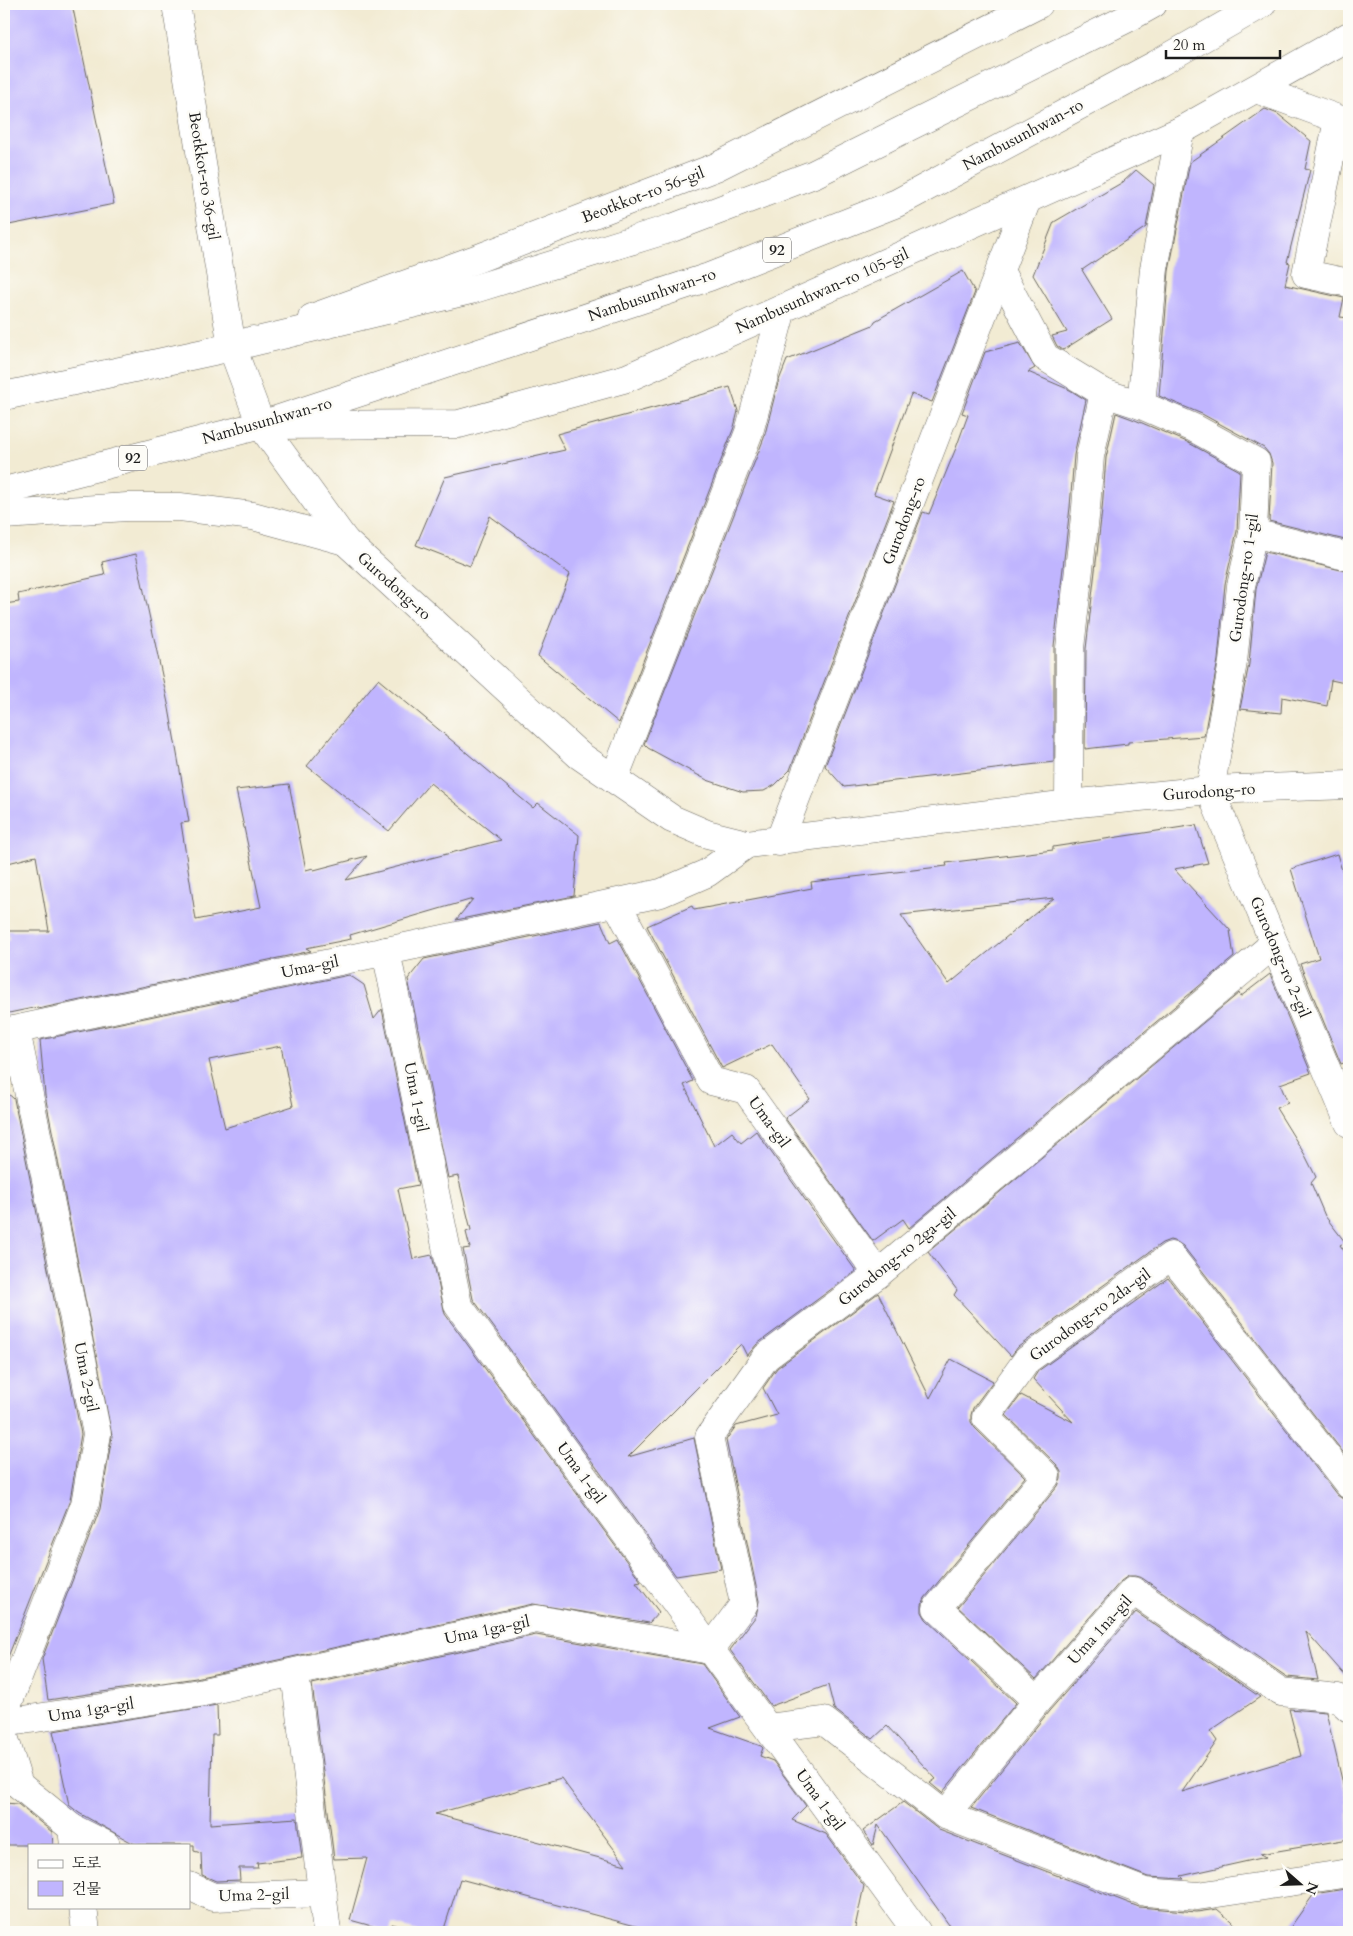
<svg xmlns="http://www.w3.org/2000/svg" width="1353" height="1936" font-family="Cardo,'Noto Serif KR',serif">
  <style>
    .building { fill: #c0b5fe; fill-rule: evenodd }
    .lines { fill: none; stroke-linecap: round; stroke-linejoin: round }
    .minor-casing { stroke: #67645c; stroke-width: 29 }
    .major-casing { stroke: #67645c; stroke-width: 29 }
    .minor { stroke: #fff; stroke-width: 28 }
    .major { stroke: #fff; stroke-width: 28 }
    .labels { text-anchor: middle; dominant-baseline: central; stroke-width: 5; stroke-linejoin: round; paint-order: stroke }
    .shield { fill: #fdfcf7; stroke: #605f5e; stroke-width: 1 }
    .shield-label { font-size: 15px; font-weight: bold; fill: #1c1c1c }
    .street-label { font-size: 16px; fill: #1c1c1c; stroke: #fdfcf7 }
  </style>
  <rect width="100%" height="100%" fill="#fdfcf7"/>
  <filter id="ink" filterUnits="userSpaceOnUse"><feTurbulence type="fractalNoise" baseFrequency=".02" numOctaves="2"/><feDisplacementMap in="SourceGraphic" scale="10" xChannelSelector="R" yChannelSelector="G"/><feConvolveMatrix kernelMatrix="1 2 1 2 8 2 1 2 1" color-interpolation-filters="sRGB"/></filter>
  <filter id="wash" filterUnits="userSpaceOnUse"><feTurbulence type="fractalNoise" baseFrequency=".0096" numOctaves="4" result="noise"/><feDisplacementMap in="SourceGraphic" scale="20" xChannelSelector="R" yChannelSelector="G"/><feGaussianBlur stdDeviation="1.12" result="paint"/><feColorMatrix in="noise" values="0 0 0 0 0 0 0 0 0 0 0 0 0 0 0 0 0 1.4 0 .05"/><feComposite in="paint" operator="in"/></filter>
  <g filter="url(#wash)">
    <rect width="100%" height="100%" fill="#f2ebd3"/>
    <g id="blocks">
      <g class="building">
        <polygon points="4,4 72,4 114,204 4,226"/>
        <polygon points="1265,109 1278,114 1311,141 1305,169 1310,170 1287,262 1290,263 1285,285 1344,298 1340,317 1349,318 1349,541 1269,521 1272,463 1269,454 1264,448 1202,414 1159,396 1169,271 1190,162"/>
        <polygon points="1136,170 1154,185 1146,227 1082,270 1112,319 1063,350 1057,346 1052,336 1067,332 1033,275 1054,222 1123,182"/>
        <polygon points="963,271 975,292 932,402 911,394 874,494 894,501 790,770 775,785 764,791 743,792 707,780 648,748 644,744 764,438 778,383 787,360 873,325 875,321"/>
        <polygon points="1020,343 1035,368 1028,372 1070,390 1086,400 1074,455 1070,507 1054,646 1054,762 844,787 825,766 923,512 929,514 956,448 968,415 962,413 985,352"/>
        <polygon points="730,387 738,411 734,427 619,723 538,656 570,574 490,516 470,566 416,545 445,477 565,450 557,434"/>
        <polygon points="1116,413 1135,420 1187,442 1240,471 1237,531 1225,584 1218,660 1204,736 1128,742 1128,744 1085,749 1086,649 1102,510 1106,458"/>
        <polygon points="1265,552 1349,572 1349,684 1331,680 1327,706 1282,697 1281,713 1240,709 1249,664 1256,589"/>
        <polygon points="136,554 169,708 189,822 181,823 196,920 261,907 236,790 289,784 306,870 313,868 314,870 367,856 346,880 501,840 430,783 389,831 307,766 378,679 533,808 538,803 579,835 574,896 456,920 473,899 350,935 351,939 306,948 311,951 38,1009 38,1007 4,1014 4,941 9,940 8,931 49,931 36,856 4,864 4,604 19,602 18,594 105,575 102,562"/>
        <path d="M1196,825L1208,863L1174,869L1230,930L1234,957L909,1228L903,1219L873,1241L785,1118L810,1099L772,1044L722,1068L647,926L692,906L694,910L812,888L811,882L947,866L946,863L1053,850V847ZM1054,898L949,984L901,915Z"/>
        <polygon points="1337,854 1349,894 1349,1061 1341,1064 1300,964 1319,958 1291,869"/>
        <polygon points="601,922 610,943 618,939 693,1081 684,1085 714,1146 732,1132 741,1143 756,1131 856,1271 757,1344 747,1356 741,1344 628,1457 694,1438 721,1569 676,1576 473,1299 463,1249 470,1248 466,1232 471,1230 458,1176 448,1178 408,979 424,959"/>
        <polygon points="1270,974 1311,1073 1280,1084 1288,1103 1276,1108 1305,1155 1316,1177 1311,1183 1325,1216 1345,1242 1340,1245 1349,1258 1349,1460 1183,1246 1177,1242 1170,1240 1162,1243 1018,1347 1011,1356 954,1295 957,1290 928,1252 1239,993 1240,997"/>
        <path d="M349,975L364,985L374,1019L382,1009L418,1185L398,1189L413,1259L432,1255L445,1314L641,1581L636,1582L659,1612L649,1623L533,1604L196,1678L48,1700L42,1659L100,1509L112,1436L45,1095L40,1040ZM281,1046L293,1106L225,1128L209,1060Z"/>
        <polygon points="4,1090 14,1099 81,1434 70,1500 4,1667"/>
        <polygon points="1168,1278 1337,1495 1343,1499 1349,1500 1349,1680 1306,1631 1318,1680 1287,1677 1142,1578 1135,1576 1128,1576 1121,1581 1036,1679 958,1607 1058,1486 1061,1479 1061,1472 1057,1465 1006,1415 1021,1395 1073,1422 1033,1379 1038,1371"/>
        <polygon points="878,1293 930,1398 951,1359 993,1381 973,1408 971,1415 971,1422 975,1428 1025,1477 925,1598 922,1605 922,1612 926,1619 1016,1703 942,1793 930,1783 936,1779 887,1726 873,1739 834,1709 828,1685 771,1706 730,1650 756,1616 759,1601 726,1440 736,1426 777,1415 763,1388 777,1368"/>
        <polygon points="1136,1612 1260,1697 1210,1731 1217,1741 1182,1792 1301,1756 1289,1709 1326,1712 1347,1801 1349,1839 1260,1854 1266,1857 1181,1876 1184,1879 1148,1877 971,1808 1049,1711"/>
        <path d="M536,1635L702,1664L740,1717L710,1728L761,1746L763,1748L760,1756L773,1761L806,1806L792,1820L826,1834L864,1886L854,1932H658L460,1879L443,1932H421L392,1924L390,1931L350,1920L367,1858L334,1859L312,1684ZM561,1778L626,1865L435,1814Z"/>
        <polygon points="217,1705 218,1735 212,1735 210,1824 297,1818 302,1858 257,1863 258,1868 239,1868 240,1880 216,1881 202,1875 201,1853 194,1851 194,1845 136,1845 79,1813 69,1805 53,1731"/>
        <polygon points="903,1802 939,1830 1139,1907 1197,1912 1217,1909 1244,1932 954,1932 878,1825 873,1845 863,1831"/>
        <polygon points="4,1803 18,1804 52,1832 53,1845 4,1845"/>
        <polygon points="1345,1889 1349,1891 1349,1932 1287,1932 1314,1894"/>
      </g>
    </g>
  </g>
  <g filter="url(#ink)">
    <use href="#blocks" fill-opacity="0" stroke="#67645c" stroke-width="1"/>
    <g class="lines">
      <g class="minor-casing">
        <g id="minor">
          <polyline points="176,4 232,347 253,340"/>
          <polyline points="1256,89 1349,123"/>
          <polyline points="1338,120 1306,274 1349,283"/>
          <polyline points="1000,271 1045,357 1104,393 1141,405 1194,428 1256,462 1253,533 1241,586 1233,662 1210,790 1349,1123"/>
          <polyline points="312,318 479,258 716,167 1039,4"/>
          <polyline points="1141,405 1154,269 1180,131"/>
          <polyline points="267,425 459,424 627,378 1180,131 1349,36"/>
          <polyline points="1253,533 1349,557"/>
          <polyline points="614,779 749,432 782,309"/>
          <polyline points="1069,804 1070,648 1086,508 1090,456 1104,393"/>
          <polyline points="779,842 1027,200"/>
          <polyline points="617,904 711,1081 746,1090 878,1274"/>
          <polyline points="386,951 458,1305 917,1932"/>
          <polyline points="4,1032 661,893 707,873 747,844"/>
          <polyline points="295,1673 327,1932"/>
          <polyline points="1037,1701 937,1608 1046,1476 986,1417 1027,1360 1171,1256 1349,1485"/>
          <polyline points="4,1714 85,1504 97,1434 16,1030"/>
          <polyline points="4,1723 199,1693 536,1619 710,1650 744,1604 709,1437 766,1357 878,1274 1274,944"/>
          <polyline points="768,1728 824,1721 945,1815 1145,1892 1198,1896 1349,1873"/>
          <polyline points="4,1736 19,1785 72,1828 74,1845"/>
          <polyline points="945,1815 1037,1701 1133,1591 1281,1692 1338,1698 1349,1708"/>
          <polyline points="72,1828 106,1845"/>
          <polyline points="189,1886 213,1897 323,1893"/>
          <polyline points="83,1907 86,1932"/>
        </g>
      </g>
      <g class="major-casing">
        <g id="major">
          <polyline points="232,347 261,425 345,541 579,755 672,819 707,834 747,844 1069,804 1210,790 1349,785"/>
          <polyline points="4,396 232,347 471,290 672,228 814,174 1128,18 1153,4"/>
          <polyline points="4,491 261,425 709,277 897,203 1157,64 1262,4"/>
          <polyline points="4,515 127,507 180,507 253,516 345,541"/>
        </g>
      </g>
      <use href="#minor" class="minor"/>
      <use href="#major" class="major"/>
    </g>
  </g>
  <g class="labels">
    <g class="shield">
      <rect x="763" y="237.5" width="28" height="25" rx="4"/>
      <rect x="119" y="445.5" width="28" height="25" rx="4"/>
    </g>
    <g class="shield-label">
      <text x="777" y="250">92</text>
      <text x="133" y="458">92</text>
    </g>
    <g class="street-label">
      <text transform="translate(1023 135) rotate(-28)">Nambusunhwan-ro</text>
      <text transform="translate(204 176) rotate(81)">Beotkkot-ro 36-gil</text>
      <text transform="translate(643 195) rotate(-21)">Beotkkot-ro 56-gil</text>
      <text transform="translate(822 291) rotate(-24)">Nambusunhwan-ro 105-gil</text>
      <text transform="translate(652 295) rotate(-19)">Nambusunhwan-ro</text>
      <text transform="translate(267 421) rotate(-16)">Nambusunhwan-ro</text>
      <text transform="translate(904 521) rotate(-69)">Gurodong-ro</text>
      <text transform="translate(1244 578) rotate(-82)">Gurodong-ro 1-gil</text>
      <text transform="translate(394 586) rotate(42)">Gurodong-ro</text>
      <text transform="translate(1209 792) rotate(-4)">Gurodong-ro</text>
      <text transform="translate(1280 957) rotate(67)">Gurodong-ro 2-gil</text>
      <text transform="translate(310 967) rotate(-12)">Uma-gil</text>
      <text transform="translate(416 1097) rotate(79)">Uma 1-gil</text>
      <text transform="translate(769 1122) rotate(54)">Uma-gil</text>
      <text transform="translate(897 1257) rotate(-39)">Gurodong-ro 2ga-gil</text>
      <text transform="translate(1090 1315) rotate(-36)">Gurodong-ro 2da-gil</text>
      <text transform="translate(86 1377) rotate(79)">Uma 2-gil</text>
      <text transform="translate(581 1473) rotate(54)">Uma 1-gil</text>
      <text transform="translate(487 1630) rotate(-12)">Uma 1ga-gil</text>
      <text transform="translate(1100 1630) rotate(-48)">Uma 1na-gil</text>
      <text transform="translate(91 1710) rotate(-9)">Uma 1ga-gil</text>
      <text transform="translate(820 1800) rotate(54)">Uma 1-gil</text>
      <text transform="translate(254 1895) rotate(-2)">Uma 2-gil</text>
    </g>
  </g>
  <rect width="1353" height="1936" fill="none" stroke="#fdfcf7" stroke-width="20"/>
  <rect x="28" y="1844" width="162" height="65" fill="#fdfcf7" stroke="#a3a29f"/>
  <rect x="38" y="1860" width="25" height="8" fill="#ffffff" stroke="#a3a29f"/>
  <text x="72" y="1868" font-size="15" fill="#1c1c1c">도로</text>
  <rect x="38" y="1881" width="25" height="15" fill="#c0b5fe" stroke="#a3a29f"/>
  <text x="72" y="1894" font-size="15" fill="#1c1c1c">건물</text>
  <g transform="translate(1300 1884) rotate(110)" stroke="#fdfcf7" stroke-width="4" paint-order="stroke">
  <path d="M0-4L9 19L0 12L-9 19Z" fill="#1c1c1c"/>
  <text y="-8" font-size="14" font-weight="bold" text-anchor="middle" fill="#1c1c1c">N</text>
  </g>
  <path d="M1166 50v8h114v-8" fill="none" stroke="#1c1c1c" stroke-width="2.5"/>
  <text x="1173" y="50" font-size="15" fill="#1c1c1c" stroke="#fdfcf7" stroke-width="4" paint-order="stroke">20 m</text>
</svg>
